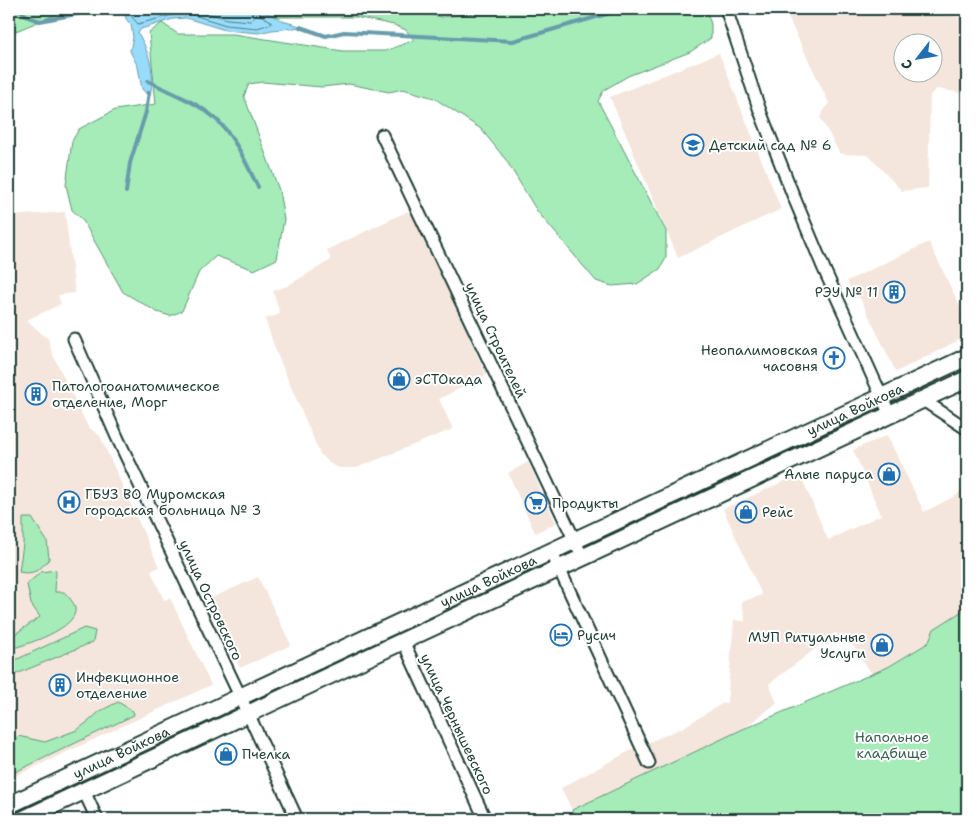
<svg xmlns="http://www.w3.org/2000/svg" width="976" height="828" font-family="'Shantell Sans',sans-serif">
  <style>
    .built { fill: #f4e6dc; fill-rule: evenodd }
    .green { fill: #a5ecb9; stroke: #629476 }
    .water { fill: #98dbfa; stroke: #689cab }
    .lines { fill: none; stroke-linecap: round; stroke-linejoin: round }
    .shore { stroke: #4f7c83; stroke-width: 1 }
    .stream { stroke: #689cab; stroke-width: 4 }
    .street-casing { stroke: #1f3d34; stroke-width: 15 }
    .secondary-casing { stroke: #1f3d34; stroke-width: 20 }
    .street { stroke: #fff; stroke-width: 11 }
    .secondary { stroke: #fff; stroke-width: 16 }
    .labels { text-anchor: middle; dominant-baseline: central; stroke-width: 4; stroke-linejoin: round; paint-order: stroke }
    .poi-label { font-size: 14px; fill: #1f3d34; stroke: #fff; text-anchor: start }
    .street-label { font-size: 14px; fill: #1f3d34; stroke: #fff }
    .park-label { font-size: 14px; fill: #3a604f; stroke: #fff }
  </style>
  <rect width="100%" height="100%" fill="#fff"/>
  <filter id="ink" filterUnits="userSpaceOnUse"><feTurbulence type="fractalNoise" baseFrequency=".02" numOctaves="2"/><feDisplacementMap in="SourceGraphic" scale="10" xChannelSelector="R" yChannelSelector="G"/><feConvolveMatrix kernelMatrix="1 2 1 2 8 2 1 2 1" color-interpolation-filters="sRGB"/></filter>
  <g filter="url(#ink)">
    <g class="built">
      <path d="M784,9H917L919,11L966,18L967,94L937,89L930,95L928,188L902,191L868,155L840,154L820,117L829,103ZM904,42H934V72H904Z"/>
      <polygon points="719,53 781,209 678,258 610,97"/>
      <polygon points="410,210 432,253 486,375 439,399 453,429 356,468 340,468 332,465 320,454 277,354 265,319 280,314 273,291 287,286 331,260 327,250"/>
      <polygon points="65,212 75,293 58,295 61,304 27,320 44,336 48,338 52,353 88,427 100,436 159,567 151,571 164,600 170,598 211,685 9,779 9,216"/>
      <polygon points="929,242 967,321 967,336 896,372 860,298 854,297 847,281"/>
      <polygon points="887,435 924,512 957,495 965,486 967,488 967,619 888,667 872,674 850,641 844,643 836,633 769,684 777,703 743,729 572,810 561,788 635,748 682,728 723,703 727,703 734,620 745,621 745,616 741,602 762,595 723,509 800,474 828,540 881,515 853,450"/>
      <polygon points="528,462 556,523 535,533 508,473"/>
      <polygon points="258,577 291,645 240,668 207,600"/>
    </g>
    <g class="green">
      <polygon points="9,9 69,9 16,31 9,32"/>
      <polygon points="254,9 422,9 427,14 442,17 507,9 706,9 711,24 711,38 690,52 628,76 604,90 598,101 666,231 666,258 660,269 637,284 612,286 596,281 537,211 506,160 481,129 434,98 403,89 389,92 349,84 322,87 262,82 249,84 244,96 279,190 284,219 277,259 254,270 216,256 199,272 182,311 170,316 157,312 123,292 82,219 72,210 66,185 72,141 79,129 115,110 156,104 149,33 162,23 178,34 233,34 343,51 385,51 414,40 406,30 394,25 355,17 272,17"/>
      <polygon points="759,463 761,466 606,539 603,539 602,536"/>
      <path d="M23,518H32L47,541L49,559C40,570 34,575 19,572L23,544Z"/>
      <polygon points="531,569 532,572 530,575 266,697 265,693"/>
      <path d="M56,570L55,592H64C68,596 74,602 75,608C79,628 24,646 9,649V638L40,617L31,604L27,584L41,572Z"/>
      <polygon points="967,608 967,819 568,819 574,816 572,810 743,729 888,667 928,643 934,629"/>
      <polygon points="84,628 95,631 93,642 14,675 9,673 9,663"/>
      <polygon points="118,702 133,711 134,715 11,774 9,772 9,748 18,736 45,742 77,730 89,721 100,711"/>
      <polygon points="219,715 220,718 219,720 9,818 9,812"/>
    </g>
    <path class="water" d="M133,9H258L286,22L304,27L272,30L258,33L225,30L186,18L173,19L141,29L138,33C149,51 157,77 149,97L142,89L138,67L130,51L133,37L131,25L126,19L125,13Z"/>
    <g class="lines">
      <g class="shore">
        <polyline points="134,9 132,17 138,24 172,15 187,13 226,25 257,28 271,24 271,21 260,15 258,9"/>
        <polyline points="194,9 227,19 251,21 254,18 251,9"/>
      </g>
      <g class="stream">
        <polyline points="19,9 28,17 40,21 87,12 128,13"/>
        <polyline points="300,27 326,36 344,32 513,41 624,9"/>
        <path d="M148,81C171,93 200,103 218,121C236,139 247,165 258,187"/>
        <polyline points="126,192 130,163 146,112 149,92"/>
      </g>
      <g class="street-casing">
        <g id="street">
          <polyline points="726,9 760,111 793,195 824,269 890,415"/>
          <polyline points="382,135 583,558"/>
          <polyline points="74,339 117,437 240,696 297,819"/>
          <polyline points="923,400 967,429"/>
          <polyline points="551,551 649,763"/>
          <polyline points="403,641 485,819"/>
          <polyline points="84,791 97,819"/>
        </g>
      </g>
      <g class="secondary-casing">
        <g id="secondary">
          <path id="s1" d="M9,805L967,357"/>
          <polyline points="24,819 403,641 967,379"/>
        </g>
      </g>
      <use href="#street" class="street"/>
      <use href="#secondary" class="secondary"/>
    </g>
  </g>
  <defs>
    <g id="school-ring" transform="scale(1.125)"><circle r="9.5" fill="#fff" stroke="#1f6fb2" stroke-width="1.5"/><path d="M0-5L7-2L0 1L-7-2ZM-4 1L0 2.5L4 1V4Q0 6-4 4Z" fill="#1f6fb2"/></g>
    <g id="building-ring" transform="scale(1.125)"><circle r="9.5" fill="#fff" stroke="#1f6fb2" stroke-width="1.5"/><path d="M-4-6H4V6H1V3H-1V6H-4ZM-2.5-4.3h1.7v1.8h-1.7ZM.8-4.3h1.7v1.8H.8ZM-2.5-1h1.7V.8h-1.7ZM.8-1h1.7V.8H.8Z" fill="#1f6fb2"/></g>
    <g id="church-ring" transform="scale(1.125)"><circle r="9.5" fill="#fff" stroke="#1f6fb2" stroke-width="1.5"/><path d="M-1.2-6h2.4v3.5h3.3v2.4h-3.3V6h-2.4V-.1h-3.3v-2.4h3.3Z" fill="#1f6fb2"/></g>
    <g id="shop-ring" transform="scale(1.125)"><circle r="9.5" fill="#fff" stroke="#1f6fb2" stroke-width="1.5"/><path d="M-5-2.5h2.3a2.7 3.5 0 0 1 5.4 0H5L5.5 6h-11ZM-1.5-2.5h3a1.5 2.3 0 0 0-3 0Z" fill="#1f6fb2"/></g>
    <g id="hospital-ring" transform="scale(1.125)"><circle r="9.5" fill="#fff" stroke="#1f6fb2" stroke-width="1.5"/><path d="M-5-5h3v3.5h4V-5h3V5h-3V1.5h-4V5h-3Z" fill="#1f6fb2"/></g>
    <g id="supermarket-ring" transform="scale(1.125)"><circle r="9.5" fill="#fff" stroke="#1f6fb2" stroke-width="1.5"/><path d="M-6-5.5h2.5l.6 2H6L4.5 2H-2.5L-4.4-4H-6ZM-1.5 3.2a1.3 1.3 0 1 0 .1 0ZM3 3.2a1.3 1.3 0 1 0 .1 0Z" fill="#1f6fb2"/></g>
    <g id="hotel-ring" transform="scale(1.125)"><circle r="9.5" fill="#fff" stroke="#1f6fb2" stroke-width="1.5"/><path d="M-6-4.5h1.5V1H6V5H4.5V3h-9V5H-6ZM-4 0a1.8 1.8 0 1 1 3.6 0ZM.5 0V-2.5h3Q6-2.5 6 0Z" fill="#1f6fb2"/></g>
  </defs>
  <g fill-rule="evenodd">
    <use href="#school-ring" x="693" y="145"/>
    <use href="#building-ring" x="894" y="292"/>
    <use href="#church-ring" x="834" y="358"/>
    <use href="#shop-ring" x="399" y="379"/>
    <use href="#building-ring" x="36" y="394"/>
    <use href="#shop-ring" x="889" y="474"/>
    <use href="#hospital-ring" x="69" y="502"/>
    <use href="#supermarket-ring" x="536" y="503"/>
    <use href="#shop-ring" x="746" y="512"/>
    <use href="#hotel-ring" x="561" y="635"/>
    <use href="#shop-ring" x="882" y="645"/>
    <use href="#building-ring" x="60" y="685"/>
    <use href="#shop-ring" x="226" y="754"/>
  </g>
  <g class="labels">
    <g class="poi-label">
      <text x="709" y="145">Детский сад № 6</text>
      <text x="878" y="292" text-anchor="end">РЭУ № 11</text>
      <text x="818" y="350" text-anchor="end">Неопалимовская<tspan x="818" dy="16">часовня</tspan></text>
      <text x="415" y="379">эСТОкада</text>
      <text x="52" y="386">Патологоанатомическое<tspan x="52" dy="16">отделение, Морг</tspan></text>
      <text x="873" y="474" text-anchor="end">Алые паруса</text>
      <text x="85" y="494">ГБУЗ ВО Муромская<tspan x="85" dy="16">городская больница № 3</tspan></text>
      <text x="552" y="503">Продукты</text>
      <text x="762" y="512">Рейс</text>
      <text x="577" y="635">Русич</text>
      <text x="866" y="637" text-anchor="end">МУП Ритуальные<tspan x="866" dy="16">Услуги</tspan></text>
      <text x="76" y="677">Инфекционное<tspan x="76" dy="16">отделение</tspan></text>
      <text x="242" y="754">Пчелка</text>
    </g>
    <g class="street-label">
      <text transform="translate(496 340) rotate(65)">улица Строителей</text>
      <text stroke="none"><textPath href="#s1" startOffset="934">улица Войкова</textPath></text>
      <text stroke="none"><textPath href="#s1" startOffset="529">улица Войкова</textPath></text>
      <text transform="translate(211 600) rotate(65)">улица Островского</text>
      <text transform="translate(457 724) rotate(65)">улица Чернышевского</text>
      <text stroke="none"><textPath href="#s1" startOffset="124">улица Войкова</textPath></text>
    </g>
    <g class="park-label">
      <text x="892" y="737">Напольное<tspan x="892" dy="16">кладбище</tspan></text>
    </g>
  </g>
  <rect width="976" height="828" fill="none" stroke="#fff" stroke-width="30"/>
  <rect x="15" y="15" width="946" height="798" fill="none" stroke="#1f3d34" stroke-width="2" filter="url(#ink)"/>
  <g transform="translate(918 58) rotate(239)"><circle r="24" fill="#ffffff" stroke="#a5b1ae"/>
  <path d="M0-4L9 19L0 12L-9 19Z" fill="#1f6fb2"/>
  <text y="-8" font-size="14" font-weight="bold" text-anchor="middle" fill="#1f3d34">С</text>
  </g>
</svg>
